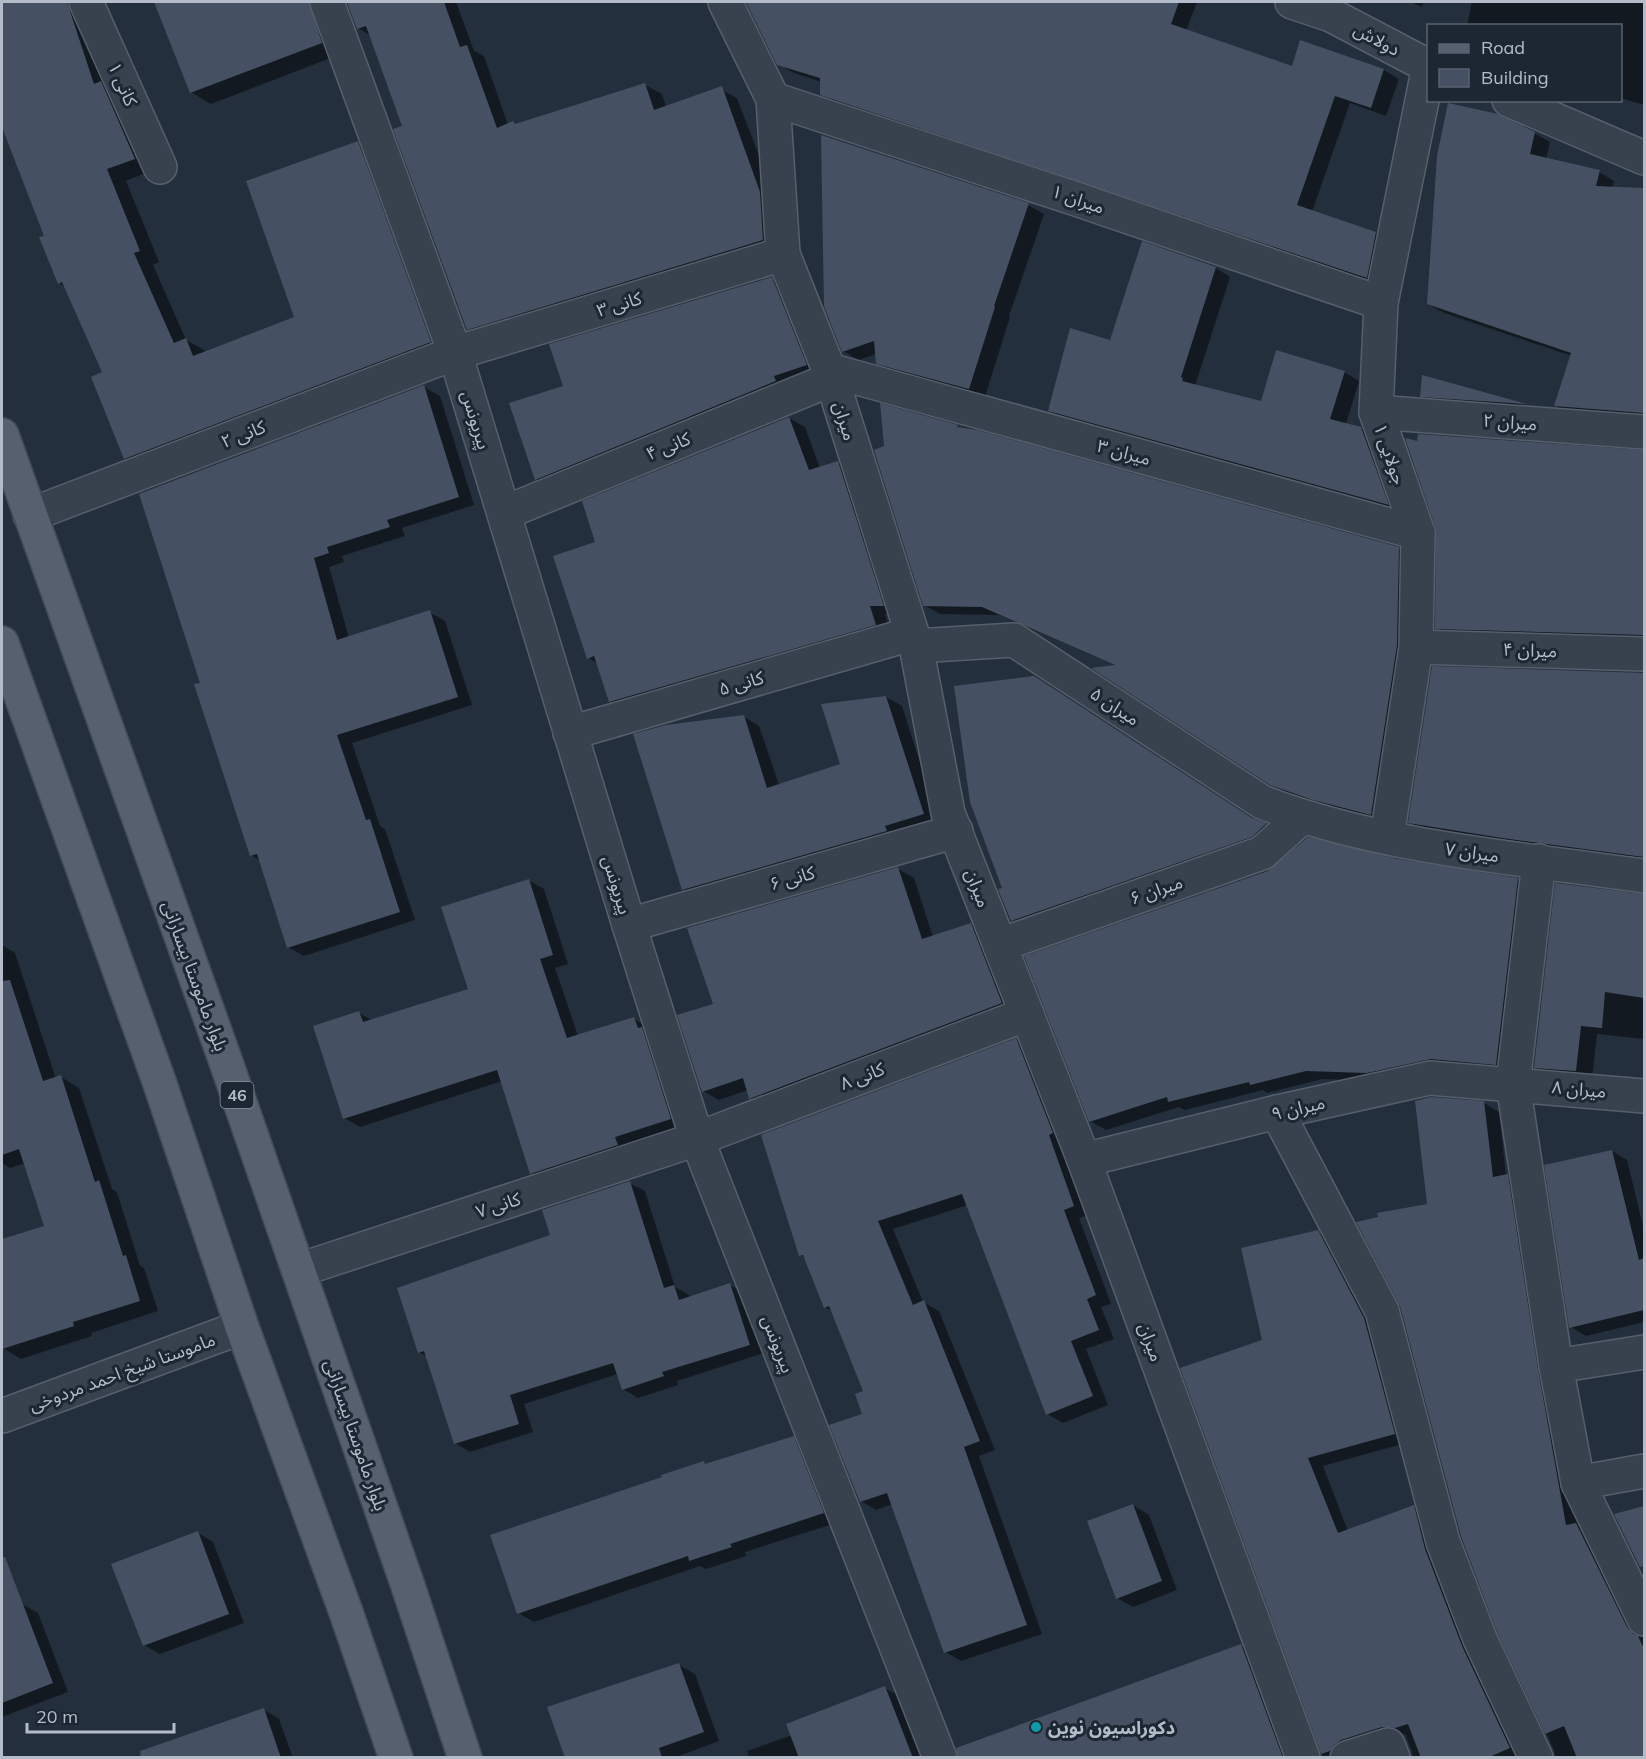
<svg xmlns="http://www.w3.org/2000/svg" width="1646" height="1759" font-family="Mulish,'Noto Sans Arabic',sans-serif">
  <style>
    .shadow { fill: #0007; fill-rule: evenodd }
    .building { fill: #455162 }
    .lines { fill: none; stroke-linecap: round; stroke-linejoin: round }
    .minor-casing { stroke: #565f6c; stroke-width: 36 }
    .major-casing { stroke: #414a57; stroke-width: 36 }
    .minor { stroke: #38414e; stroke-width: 33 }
    .major { stroke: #56606e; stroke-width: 33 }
    .culture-dot { fill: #0f9aa8; stroke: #1d2633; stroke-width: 2 }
    .labels { text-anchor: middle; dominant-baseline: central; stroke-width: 6; stroke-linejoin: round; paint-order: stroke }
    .shield { fill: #1d2633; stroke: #878f9c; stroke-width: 1.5 }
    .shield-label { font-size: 16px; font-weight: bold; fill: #b4bcc9 }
    .street-label { font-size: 18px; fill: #b4bcc9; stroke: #1d2633 }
    .poi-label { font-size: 18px; font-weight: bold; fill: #b4bcc9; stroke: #1d2633; text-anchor: start }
  </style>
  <rect width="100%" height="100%" fill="#242f3e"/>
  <g class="shadow">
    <path d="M2,2H82L153,170L126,181L159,262L153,265L186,340L206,351L296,318L358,143L378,155L450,353L145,469L125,458L104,373L66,287L59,283L46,236L2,122ZM362,157H365L435,349L432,350Z"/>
    <polygon points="156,2 308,2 312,12 329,22 341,54 211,104 191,92"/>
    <polygon points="348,2 456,2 474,51 484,56 508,125 513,123 518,125 645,85 662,94 666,107 720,89 737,98 777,203 780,250 485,339 468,329 404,127 371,36 358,28"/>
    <polygon points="748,2 1197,2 1186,31 1293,68 1384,70 1399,79 1386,116 1350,103 1312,212 1376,233 1391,242 1382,286 837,103 822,94 822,82 794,73 778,64"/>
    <polygon points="1410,2 1424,2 1422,7"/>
    <polygon points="1472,2 1644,2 1644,105 1620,98 1620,26 1467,26"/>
    <polygon points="1534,133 1550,142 1546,159 1599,172 1614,181 1612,190 1644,198 1644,420 1571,415 1556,406 1572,356 1444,313 1428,304"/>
    <polygon points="1028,205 1044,214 1009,316 1010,317 985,397 893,372 877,363 876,354 859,360 843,351"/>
    <polygon points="1216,268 1230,277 1195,386 1262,403 1344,372 1359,381 1346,424 1361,428 1376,437 1402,513 1064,419 1049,410 1111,341"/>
    <polygon points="772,279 788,288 822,374 552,488 536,479 565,387"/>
    <polygon points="1423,377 1526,406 1537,412 1438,405 1422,396"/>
    <polygon points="424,387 440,396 474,505 402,528 405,536 342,556 344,562 329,567 349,638 429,612 445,621 472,705 352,743 380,826 385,829 415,920 304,956 288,947 261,861 251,855 202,684"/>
    <polygon points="881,406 957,427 963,430 1398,549 1414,557 1386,822 1330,808 1287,793 1271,784 1117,666 999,615 940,614 924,605 885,448"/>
    <polygon points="789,418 805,427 820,468 838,463 853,471 898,614 885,614 890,633 626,710 610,701 598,663 588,658 597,543"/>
    <polygon points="1419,443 1644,452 1644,643 1452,637 1437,628 1438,529"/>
    <polygon points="1433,668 1644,674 1644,863 1425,831 1410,822"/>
    <polygon points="1034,677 1256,821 1281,833 1028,929 1012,920 1004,889"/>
    <polygon points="886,697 902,706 939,822 699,898 683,889 743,716 759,726 779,785 842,765"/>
    <polygon points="898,869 914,878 933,937 971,924 986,933 1017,1012 766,1107 751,1098 748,1090 719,1100 703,1091 714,1005"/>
    <polygon points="528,880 544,889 568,964 555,968 578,1036 634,1019 649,1027 685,1127 547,1182 532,1173 502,1081 360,1127 344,1118 359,1013 372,1020 470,990"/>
    <polygon points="1518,880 1533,889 1512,1073 1383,1081 1322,1079 1267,1093 1263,1090 1185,1110 1179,1107 1106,1130 1090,1121"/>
    <polygon points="1641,896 1644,896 1644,1039 1597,1034 1592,1079 1551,1076 1535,1067"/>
    <polygon points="2,945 15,953 56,1079 61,1077 79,1088 112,1189 117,1192 140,1266 144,1268 158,1311 91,1333 92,1336 21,1359 3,1348 2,1343 2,1241 46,1227 25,1163 10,1168 2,1163"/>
    <polygon points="1016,1040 1032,1049 1089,1215 1079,1218 1111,1304 1101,1307 1114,1339 1086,1349 1108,1405 1063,1423 1047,1414 968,1205 893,1229 923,1302 939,1311 995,1450 979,1456 1042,1634 961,1661 945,1652 892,1504 876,1510 861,1501 865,1392 833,1312 825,1307 805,1258 801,1255"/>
    <polygon points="1484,1103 1499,1112 1506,1176 1522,1184 1552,1379 1579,1526 1591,1533 1644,1640 1644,1758 1556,1758 1554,1750 1499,1631 1429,1205"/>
    <polygon points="1612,1151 1627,1160 1644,1230 1644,1322 1586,1336 1571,1327"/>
    <polygon points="629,1183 645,1191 675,1287 689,1295 690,1298 730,1285 745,1293 764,1353 677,1381 678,1385 638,1398 623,1389 618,1374 524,1404 533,1432 470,1452 455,1443 428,1357 419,1352 551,1236"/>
    <polygon points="1318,1232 1333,1241 1379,1328 1409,1442 1323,1466 1348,1531 1414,1507 1429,1515 1525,1758 1413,1758 1412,1752 1405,1734 1398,1735 1346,1758 1323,1758 1264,1341"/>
    <polygon points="793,1438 809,1447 839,1522 745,1552 746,1556 706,1569 700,1566 534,1622 518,1613 663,1478 703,1463 708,1465"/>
    <polygon points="1133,1505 1149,1515 1177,1590 1133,1607 1117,1598"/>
    <polygon points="1644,1508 1644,1568 1641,1566 1616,1515"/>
    <polygon points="198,1533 213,1542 244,1623 160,1654 144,1645"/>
    <polygon points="22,1604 38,1613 68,1692 2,1717 2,1611"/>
    <polygon points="1241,1646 1256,1654 1294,1758 987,1758"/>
    <polygon points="679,1665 695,1674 719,1741 674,1758 566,1758"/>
    <polygon points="885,1688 901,1697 924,1758 749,1758 747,1751 792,1735"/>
    <polygon points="264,1710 279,1719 293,1758 170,1758"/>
  </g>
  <g class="building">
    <polygon points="2,2 67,2 94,84 101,81 135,159 107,169 140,251 134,253 174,343 186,338 193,356 294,317 246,181 358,141 431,342 124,459 91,377 102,372 62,282 58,284 39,237 44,236 2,127"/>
    <polygon points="154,2 309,2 322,43 190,93"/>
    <polygon points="347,2 444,2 460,47 467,45 497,128 513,121 515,124 645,83 654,110 722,86 760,192 763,240 467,330 393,129 402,126 366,26 357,29"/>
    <polygon points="746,2 1179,2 1171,24 1292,66 1300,40 1384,69 1371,108 1335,96 1297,205 1376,232 1367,278 820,95 820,78 777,65"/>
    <polygon points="1448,103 1498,114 1535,132 1530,154 1600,170 1596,186 1644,188 1644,413 1554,406 1571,353 1427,304 1437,156"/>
    <polygon points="821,135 1029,203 994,306 995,307 969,389 876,364 874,341 842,352 824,306"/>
    <polygon points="1142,241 1216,267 1181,377 1183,378 1182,381 1261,401 1276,350 1345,371 1330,419 1361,427 1389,505 1048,411 1070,328 1110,340"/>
    <polygon points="772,277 807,365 774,376 776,381 535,480 509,403 563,386 549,344"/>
    <polygon points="1422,375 1527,404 1420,397"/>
    <polygon points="424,385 459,497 387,520 390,527 327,547 329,553 314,558 337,640 430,610 458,697 337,735 366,820 370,819 400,912 287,948 257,854 250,856 194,684 200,683 139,494"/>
    <polygon points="880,403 958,425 957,427 977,430 1399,547 1397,645 1371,815 1313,800 1270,785 1091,668 1115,665 982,607 923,606 874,450 884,446"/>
    <polygon points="789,417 809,470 838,461 884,606 870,606 876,625 609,702 594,656 587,659 553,556 595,542 582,501"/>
    <polygon points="1418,434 1644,450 1644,635 1435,629 1436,529 1405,438 1417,441"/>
    <polygon points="1432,666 1644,673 1644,857 1502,838 1408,823"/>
    <polygon points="1034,676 1252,818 1267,823 1252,837 1011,921 998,889 1002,888 970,802 954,686"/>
    <polygon points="886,696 924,814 885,826 887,831 682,890 633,734 666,725 744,715 767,788 840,764 821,704"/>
    <polygon points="1308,837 1398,859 1518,878 1496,1065 1431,1059 1367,1073 1306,1071 1250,1085 1249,1082 1168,1102 1167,1097 1089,1122 1024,956 1268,871"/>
    <polygon points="898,867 922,939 971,923 1002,1003 749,1099 743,1078 702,1092 677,1015 713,1004 687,928"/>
    <polygon points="529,879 553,955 540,959 567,1038 634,1017 638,1028 642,1027 671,1119 615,1137 618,1145 530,1174 497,1070 343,1119 313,1026 359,1011 363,1022 468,989 441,907"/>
    <polygon points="1555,883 1644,894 1644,998 1605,992 1602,1028 1581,1026 1576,1071 1534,1068"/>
    <polygon points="10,980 43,1081 61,1075 95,1182 99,1180 123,1256 126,1255 140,1301 73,1322 74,1326 2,1349 2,1239 44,1226 19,1149 2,1155 2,981"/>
    <polygon points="1016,1038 1053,1133 1049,1135 1074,1206 1064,1210 1096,1295 1087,1299 1099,1330 1071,1341 1093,1396 1046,1415 962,1194 878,1221 913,1305 924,1300 980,1441 964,1447 1027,1625 944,1653 887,1493 860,1502 829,1425 862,1414 855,1394 863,1391 829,1306 824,1308 803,1255 799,1256 761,1135"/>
    <polygon points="1431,1097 1484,1101 1493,1177 1508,1174 1538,1369 1566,1525 1576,1523 1627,1627 1633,1634 1638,1636 1644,1649 1644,1758 1577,1758 1564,1726 1545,1734 1497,1632 1461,1536 1400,1306 1356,1222 1378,1217 1377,1213 1427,1204 1415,1101"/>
    <polygon points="1612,1150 1639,1260 1644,1258 1644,1310 1569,1328 1544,1165"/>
    <polygon points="630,1181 664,1288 674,1285 679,1300 730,1283 750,1345 662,1372 664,1376 622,1390 613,1363 510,1395 519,1424 454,1444 424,1351 418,1353 397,1288 550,1235 542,1210"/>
    <polygon points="1318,1230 1364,1318 1395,1434 1308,1458 1338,1533 1414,1505 1425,1549 1462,1646 1510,1748 1487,1758 1421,1758 1408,1724 1395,1728 1382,1727 1341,1740 1334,1745 1330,1751 1321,1754 1180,1368 1262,1340 1241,1248"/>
    <polygon points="794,1436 824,1513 730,1544 732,1547 689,1561 688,1556 517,1614 490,1535 662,1477 661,1475 704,1461 705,1464"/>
    <polygon points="1133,1504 1162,1581 1116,1599 1087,1521"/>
    <polygon points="1644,1506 1644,1566 1640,1567 1614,1514"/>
    <polygon points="198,1531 229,1614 143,1646 111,1564"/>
    <polygon points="2,1557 5,1557 53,1683 2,1703"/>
    <polygon points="1241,1644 1283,1758 958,1758 956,1748"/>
    <polygon points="679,1663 704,1732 659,1748 662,1758 565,1758 547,1707"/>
    <polygon points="885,1686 913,1758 799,1758 786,1724"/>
    <polygon points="264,1708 281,1758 141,1758 140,1751"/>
  </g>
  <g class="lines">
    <g class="minor-casing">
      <g id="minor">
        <polyline points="86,2 160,167"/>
        <polyline points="327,2 455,353 629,925 697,1139 940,1758"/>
        <polyline points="725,2 773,99 783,254 829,370 916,646 948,813 1084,1160 1303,1758"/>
        <polyline points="1292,2 1331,15 1428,66"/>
        <polyline points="773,99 1076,199 1381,303"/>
        <polyline points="1509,100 1644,158"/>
        <polyline points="829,370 1418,533"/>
        <polyline points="1376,412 1644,432"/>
        <polyline points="504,513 832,379"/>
        <polyline points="30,515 455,353 783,254"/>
        <path d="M916,646L1014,640L1262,802C1382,848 1518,858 1644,876"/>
        <polyline points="1416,647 1644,654"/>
        <polyline points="570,733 911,634"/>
        <polyline points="1387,837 1416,647 1418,533 1376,412 1381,303 1428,71"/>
        <polyline points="1539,861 1513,1084 1556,1366 1578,1483 1644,1619"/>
        <polyline points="629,925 956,831"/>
        <polyline points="1000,945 1262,853 1302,817"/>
        <polyline points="1277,1112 1382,1311 1443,1542 1480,1639 1536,1758"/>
        <polyline points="1084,1160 1277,1112 1430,1078 1644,1096"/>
        <polyline points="299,1270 697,1139 1027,1014"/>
        <polyline points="1556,1366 1644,1352"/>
        <polyline points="2,1416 242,1327"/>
        <polyline points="1578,1483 1644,1471"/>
        <polyline points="1347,1758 1388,1745 1393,1758"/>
      </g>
    </g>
    <g class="major-casing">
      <g id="major">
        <polyline points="2,435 227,1065 408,1586 465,1758"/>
        <polyline points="2,643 160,1084 242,1327 347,1615 396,1758"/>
      </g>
    </g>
    <use href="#minor" class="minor"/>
    <use href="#major" class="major"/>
  </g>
  <circle class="culture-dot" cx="1036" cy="1727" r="6"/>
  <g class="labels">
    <rect class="shield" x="220.5" y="1082" width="33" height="26" rx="4.5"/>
    <g class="shield-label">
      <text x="237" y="1095">46</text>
    </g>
    <g class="street-label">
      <text transform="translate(1377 39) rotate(28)">دولاش</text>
      <text transform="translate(123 84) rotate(66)">کانی ۱</text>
      <text transform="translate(1078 199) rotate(19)">میران ۱</text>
      <text transform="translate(619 304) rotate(-17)">کانی ۳</text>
      <text transform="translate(476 420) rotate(73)">پیریونس</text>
      <text transform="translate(845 421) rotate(73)">میران</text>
      <text transform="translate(1510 422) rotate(4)">میران ۲</text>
      <text transform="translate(243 434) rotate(-21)">کانی ۲</text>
      <text transform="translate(668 446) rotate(-22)">کانی ۴</text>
      <text transform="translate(1124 452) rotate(15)">میران ۳</text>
      <text transform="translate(1390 454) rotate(71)">جولایی ۱</text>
      <text transform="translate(1530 650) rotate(2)">میران ۴</text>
      <text transform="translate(741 683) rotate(-16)">کانی ۵</text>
      <text transform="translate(1115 706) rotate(33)">میران ۵</text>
      <text transform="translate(1472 852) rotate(8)">میران ۷</text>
      <text transform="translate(792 878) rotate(-16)">کانی ۶</text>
      <text transform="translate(617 885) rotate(73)">پیریونس</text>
      <text transform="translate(978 888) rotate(69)">میران</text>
      <text transform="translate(1156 890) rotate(-19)">میران ۶</text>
      <text transform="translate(195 976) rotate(70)">بلوار ماموستا بیسارانی</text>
      <text transform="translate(862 1076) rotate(-21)">کانی ۸</text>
      <text transform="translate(1579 1089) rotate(5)">میران ۸</text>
      <text transform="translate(1298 1108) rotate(-13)">میران ۹</text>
      <text transform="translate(498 1205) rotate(-18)">کانی ۷</text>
      <text transform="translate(1151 1342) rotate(70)">میران</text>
      <text transform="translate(778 1344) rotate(69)">پیریونس</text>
      <text transform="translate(122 1372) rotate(-20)">ماموستا شیخ احمد مردوخی</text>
      <text transform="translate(356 1435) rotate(71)">بلوار ماموستا بیسارانی</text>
    </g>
    <g class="poi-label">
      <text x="1048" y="1727">دکوراسیون نوین</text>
    </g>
  </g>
  <rect width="1646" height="1759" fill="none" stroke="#b4bcc9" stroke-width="6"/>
  <rect x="1427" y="24" width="195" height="78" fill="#1d2633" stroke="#59626f" stroke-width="1.5"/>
  <rect x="1439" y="44" width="30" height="9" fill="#56606e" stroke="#59626f" stroke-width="1.5"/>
  <text x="1481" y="54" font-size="18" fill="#b4bcc9">Road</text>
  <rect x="1439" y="69" width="30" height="18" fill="#455162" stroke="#59626f" stroke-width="1.5"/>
  <text x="1481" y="84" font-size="18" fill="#b4bcc9">Building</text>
  <path d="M27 1723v9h147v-9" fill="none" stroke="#b4bcc9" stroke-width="3"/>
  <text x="36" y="1723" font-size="18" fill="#b4bcc9" stroke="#1d2633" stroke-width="4.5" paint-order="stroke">20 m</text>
</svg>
